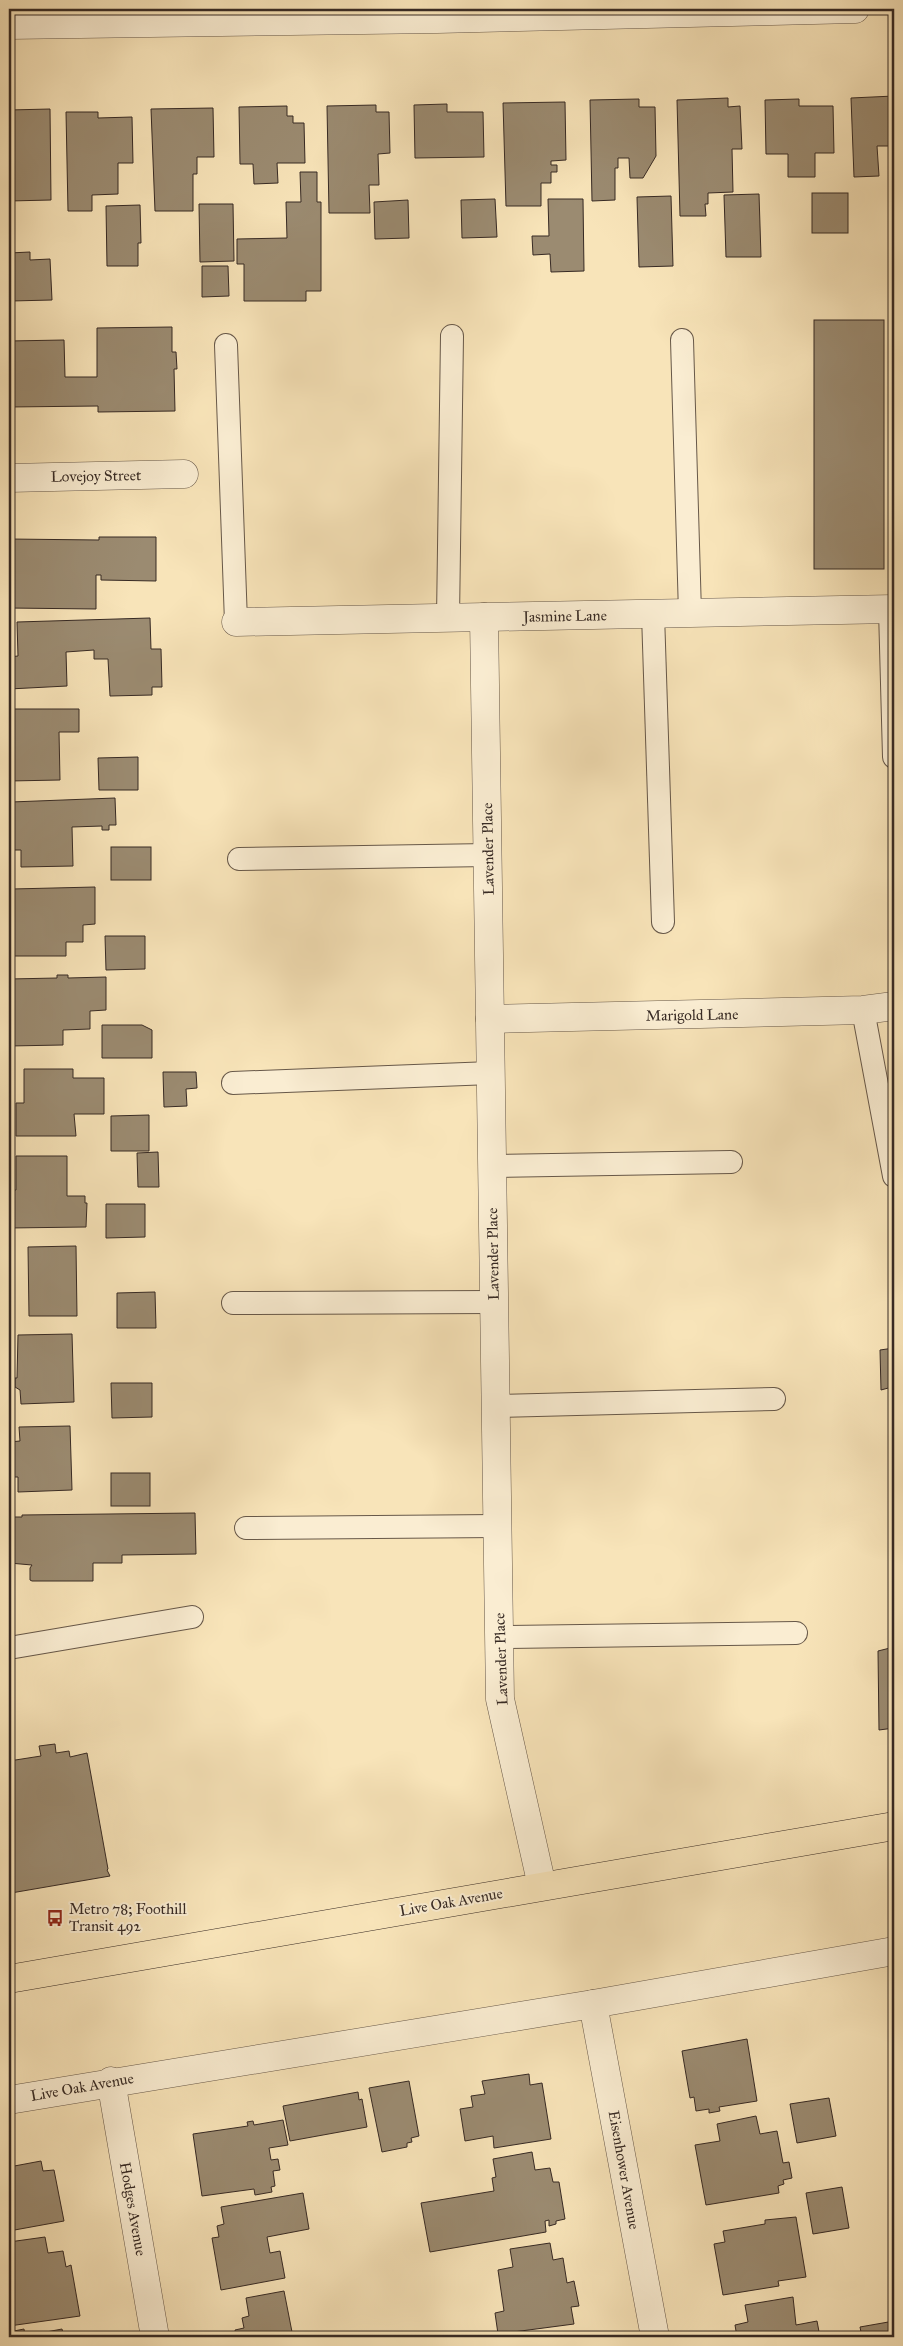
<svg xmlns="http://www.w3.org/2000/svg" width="903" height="2346" font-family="'IM FELL Great Primer',serif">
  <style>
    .building { fill: #9b8b71; stroke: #372a24 }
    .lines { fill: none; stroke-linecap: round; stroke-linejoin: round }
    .lane-casing { stroke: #675849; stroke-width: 24 }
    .street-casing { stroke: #675849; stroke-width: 29 }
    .primary-casing { stroke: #372a24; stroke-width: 29 }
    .lane { stroke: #faedd2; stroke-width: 22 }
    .street { stroke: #faedd2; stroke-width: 28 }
    .primary { stroke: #f8e4b9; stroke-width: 28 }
    .labels { text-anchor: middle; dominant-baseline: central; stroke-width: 4; stroke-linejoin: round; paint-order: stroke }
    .street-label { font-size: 15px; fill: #372a24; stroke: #faedd2 }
    .poi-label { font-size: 15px; fill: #372a24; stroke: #faedd2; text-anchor: start }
  </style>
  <rect width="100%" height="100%" fill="#f8e4b9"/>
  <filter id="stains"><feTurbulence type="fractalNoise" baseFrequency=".004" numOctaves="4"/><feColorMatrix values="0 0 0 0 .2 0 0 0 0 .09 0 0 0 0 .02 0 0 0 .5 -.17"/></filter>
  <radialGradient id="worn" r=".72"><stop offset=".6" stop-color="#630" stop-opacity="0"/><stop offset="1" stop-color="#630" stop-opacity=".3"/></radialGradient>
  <g class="building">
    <polygon points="894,96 894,146 877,146 879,176 854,177 851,98"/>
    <polygon points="728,98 728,107 740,106 742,149 732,149 733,192 708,193 708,204 705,204 706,216 680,216 677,100"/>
    <polygon points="639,99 639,107 655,107 656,156 643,178 630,178 629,158 618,158 618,168 615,168 615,200 592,201 590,100"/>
    <polygon points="799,99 799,106 833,106 834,153 815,153 815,177 788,177 788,154 766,154 765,100"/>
    <polygon points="565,102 566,160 551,161 551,165 557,165 557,172 551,172 551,183 541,183 541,206 506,206 503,103"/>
    <polygon points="447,104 447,112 483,112 484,157 415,158 414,105"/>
    <polygon points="376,105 376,112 389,112 390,153 378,154 379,185 369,185 370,213 329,213 327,106"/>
    <polygon points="287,106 287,116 293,116 293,123 304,123 305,163 277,163 278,183 254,184 253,164 240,164 239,107"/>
    <polygon points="213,108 214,157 197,157 197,174 193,174 193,211 155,211 151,109"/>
    <polygon points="50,109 51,200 9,201 9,110"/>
    <polygon points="66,112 98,112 98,118 132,117 133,163 118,163 118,194 92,195 92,211 68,211"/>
    <polygon points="300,172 317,172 317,202 321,202 321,291 306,291 306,301 244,301 244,264 237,264 237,239 287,238 286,202 301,202"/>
    <rect x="812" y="193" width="36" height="40"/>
    <polygon points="759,194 761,257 726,257 724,195"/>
    <polygon points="671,196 673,266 639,267 637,197"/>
    <polygon points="495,199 497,237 462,238 461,200"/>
    <polygon points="548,199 583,199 584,271 551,272 550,254 533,255 532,236 549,236"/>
    <polygon points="408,200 409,238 375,239 374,202"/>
    <polygon points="199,204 233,204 234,261 200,262"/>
    <polygon points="140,205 141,243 138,243 138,266 107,266 106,206"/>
    <polygon points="30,252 30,260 50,259 52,300 11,301 9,253"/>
    <polygon points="202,266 228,266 229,296 202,297"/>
    <rect x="814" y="320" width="70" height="249"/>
    <polygon points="172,327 172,352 176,352 177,369 174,369 175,411 98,412 98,406 9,407 9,341 64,340 65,377 97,377 97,328"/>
    <polygon points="99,537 156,537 156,581 101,580 101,575 96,575 96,609 9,608 9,539 99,540"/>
    <polygon points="150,618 151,649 161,649 162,687 152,687 152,695 110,696 108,659 94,659 94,650 66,652 67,686 9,689 9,657 18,656 17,622"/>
    <polygon points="9,709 79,709 79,732 59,732 60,780 9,781"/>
    <polygon points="138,757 138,790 99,790 98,758"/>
    <polygon points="115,798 116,825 109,825 109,830 102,830 102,826 72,827 73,866 21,867 21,850 12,850 12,840 9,840 11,802"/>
    <rect x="111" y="847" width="40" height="33"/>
    <polygon points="95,887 95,924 83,925 83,942 66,942 66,956 13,956 13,943 9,940 9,932 11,932 12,889"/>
    <polygon points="105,936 145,936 145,969 106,970"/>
    <polygon points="57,975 68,975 68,978 106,977 106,1010 90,1011 90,1029 63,1030 63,1045 9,1046 9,979 57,978"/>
    <polygon points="102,1025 142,1025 152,1030 152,1058 102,1058"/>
    <polygon points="24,1069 73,1069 73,1078 104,1078 104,1114 74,1114 76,1136 16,1136 16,1103 24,1103"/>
    <polygon points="163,1072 196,1072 197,1088 186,1089 187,1106 164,1107"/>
    <polygon points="149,1115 149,1151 111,1151 111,1116"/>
    <polygon points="158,1152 159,1187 138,1187 137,1153"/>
    <polygon points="16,1156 67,1156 67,1196 85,1196 85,1203 87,1203 86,1227 9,1228 9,1190 16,1190"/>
    <polygon points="106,1204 145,1204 145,1237 106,1238"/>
    <polygon points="76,1246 77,1316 29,1316 28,1247"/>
    <polygon points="155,1292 156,1328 117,1328 117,1293"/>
    <polygon points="72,1334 74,1402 21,1404 20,1390 15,1387 15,1378 17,1378 18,1335"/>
    <polygon points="894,1348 894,1397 892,1387 881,1390 880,1350"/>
    <polygon points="111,1383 152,1383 152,1417 112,1418"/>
    <polygon points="70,1426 72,1490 18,1492 18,1477 10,1477 9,1442 20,1441 19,1427"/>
    <rect x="111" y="1473" width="39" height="33"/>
    <polygon points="195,1513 196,1554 122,1555 122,1563 93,1563 93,1581 32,1581 30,1580 30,1568 32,1565 9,1563 9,1517 22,1517 22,1515"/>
    <polygon points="894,1647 894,1728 879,1730 878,1651"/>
    <polygon points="55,1744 56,1753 69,1751 70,1757 87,1753 108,1869 107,1870 110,1876 11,1893 9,1892 9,1761 41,1756 39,1746"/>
    <polygon points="747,2039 757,2101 719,2107 720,2111 709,2113 709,2109 696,2111 694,2097 690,2098 682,2051"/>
    <polygon points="529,2074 530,2085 542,2083 551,2139 494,2148 493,2136 465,2141 460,2109 473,2107 471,2096 485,2094 482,2081"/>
    <polygon points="409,2081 419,2136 411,2138 412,2142 407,2143 407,2147 382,2152 369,2088"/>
    <polygon points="358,2092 359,2100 362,2099 367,2127 290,2141 283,2106"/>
    <polygon points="829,2098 836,2136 797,2143 790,2104"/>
    <polygon points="756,2116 760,2134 777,2131 783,2163 789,2162 792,2178 783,2180 784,2184 778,2186 779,2193 706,2205 695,2145 720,2141 717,2124"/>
    <polygon points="283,2120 288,2145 269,2148 271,2160 278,2159 280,2170 273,2171 275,2186 271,2187 272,2192 255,2195 254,2189 202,2196 193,2134 248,2126 247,2122 253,2121 254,2125"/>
    <polygon points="532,2152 535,2170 550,2168 553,2182 559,2182 565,2219 556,2221 556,2224 549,2226 549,2220 545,2221 546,2232 430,2252 421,2203 494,2191 492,2178 496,2177 493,2159"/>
    <polygon points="41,2161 43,2171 54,2170 64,2221 9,2231 9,2167"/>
    <polygon points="842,2187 849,2228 813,2234 806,2193"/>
    <polygon points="303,2193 309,2229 267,2237 270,2253 280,2251 285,2278 221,2290 212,2238 219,2237 217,2226 224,2224 221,2207"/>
    <polygon points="796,2217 806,2277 778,2281 779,2286 723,2295 714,2244 725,2242 723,2231 765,2224 765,2220"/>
    <polygon points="45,2237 48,2253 63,2251 66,2267 71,2265 80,2316 9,2326 9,2242"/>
    <polygon points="550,2243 553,2260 563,2258 567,2283 574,2281 579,2306 571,2307 574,2324 498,2334 495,2313 504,2311 498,2270 513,2267 510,2249"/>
    <polygon points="284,2291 293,2337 236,2337 235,2330 244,2328 242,2318 249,2316 246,2298"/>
    <polygon points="793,2297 796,2325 817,2321 820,2337 737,2337 735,2325 748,2322 745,2305"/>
    <polygon points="894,2321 894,2337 862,2337 860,2327"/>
    <polygon points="24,2329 25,2336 62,2329 64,2337 9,2337 9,2332"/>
  </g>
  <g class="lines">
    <g class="lane-casing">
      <g id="lane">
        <polyline points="682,340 690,613"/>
        <polyline points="226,345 236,622"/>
        <polyline points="890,610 894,757"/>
        <polyline points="653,614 663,922"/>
        <polyline points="448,618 452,336"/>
        <polyline points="239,859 488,855"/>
        <polyline points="863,1010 894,1176"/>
        <polyline points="233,1083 491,1073"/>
        <polyline points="492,1166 731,1162"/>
        <polyline points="233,1303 494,1302"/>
        <polyline points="496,1406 774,1399"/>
        <polyline points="246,1528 497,1526"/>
        <polyline points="499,1637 796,1633"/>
        <polyline points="9,1648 192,1617"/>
      </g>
    </g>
    <g class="street-casing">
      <g id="street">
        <polyline points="9,25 437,19 855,9"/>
        <polyline points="9,478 184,474"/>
        <polyline points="484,617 500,1699 542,1886"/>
        <polyline points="236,622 894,609"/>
        <polyline points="490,1019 863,1010 894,1006"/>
        <polyline points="593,2004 655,2337"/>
        <polyline points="111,2081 155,2337"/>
        <polyline points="9,2100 593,2004 894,1951"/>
      </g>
    </g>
    <g class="primary-casing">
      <polyline id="primary" points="9,1979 894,1826"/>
    </g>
    <use href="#lane" class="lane"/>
    <use href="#street" class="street"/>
    <use href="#primary" class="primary"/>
  </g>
  <defs>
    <g id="bus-bare" transform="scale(1.35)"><path d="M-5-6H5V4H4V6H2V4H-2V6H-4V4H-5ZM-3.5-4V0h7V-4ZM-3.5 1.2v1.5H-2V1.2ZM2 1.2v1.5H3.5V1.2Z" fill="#8f2418" stroke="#faedd2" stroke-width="2.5" paint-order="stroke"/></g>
  </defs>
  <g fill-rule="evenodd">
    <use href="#bus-bare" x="55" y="1918"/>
  </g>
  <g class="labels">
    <g class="street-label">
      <text transform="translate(96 476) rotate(-1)">Lovejoy Street</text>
      <text transform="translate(565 616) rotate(-1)">Jasmine Lane</text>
      <text transform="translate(488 849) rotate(-91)">Lavender Place</text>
      <text transform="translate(692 1015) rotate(-1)">Marigold Lane</text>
      <text transform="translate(493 1254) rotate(-91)">Lavender Place</text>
      <text transform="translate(501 1659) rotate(-92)">Lavender Place</text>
      <text transform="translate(451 1902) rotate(-10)">Live Oak Avenue</text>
      <text transform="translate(82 2087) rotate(-10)">Live Oak Avenue</text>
      <text transform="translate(624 2170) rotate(80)">Eisenhower Avenue</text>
      <text transform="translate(133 2209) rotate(80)">Hodges Avenue</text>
    </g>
    <g class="poi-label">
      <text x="69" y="1909">Metro 78; Foothill<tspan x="69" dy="17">Transit 492</tspan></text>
    </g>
  </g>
  <rect width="903" height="2346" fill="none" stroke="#f8e4b9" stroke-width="30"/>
  <rect x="10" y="10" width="883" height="2326" fill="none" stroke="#372a24" stroke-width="2.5"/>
  <rect x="15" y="15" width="873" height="2316" fill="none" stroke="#372a24"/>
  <rect width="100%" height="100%" filter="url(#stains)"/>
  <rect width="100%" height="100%" fill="url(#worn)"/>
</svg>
